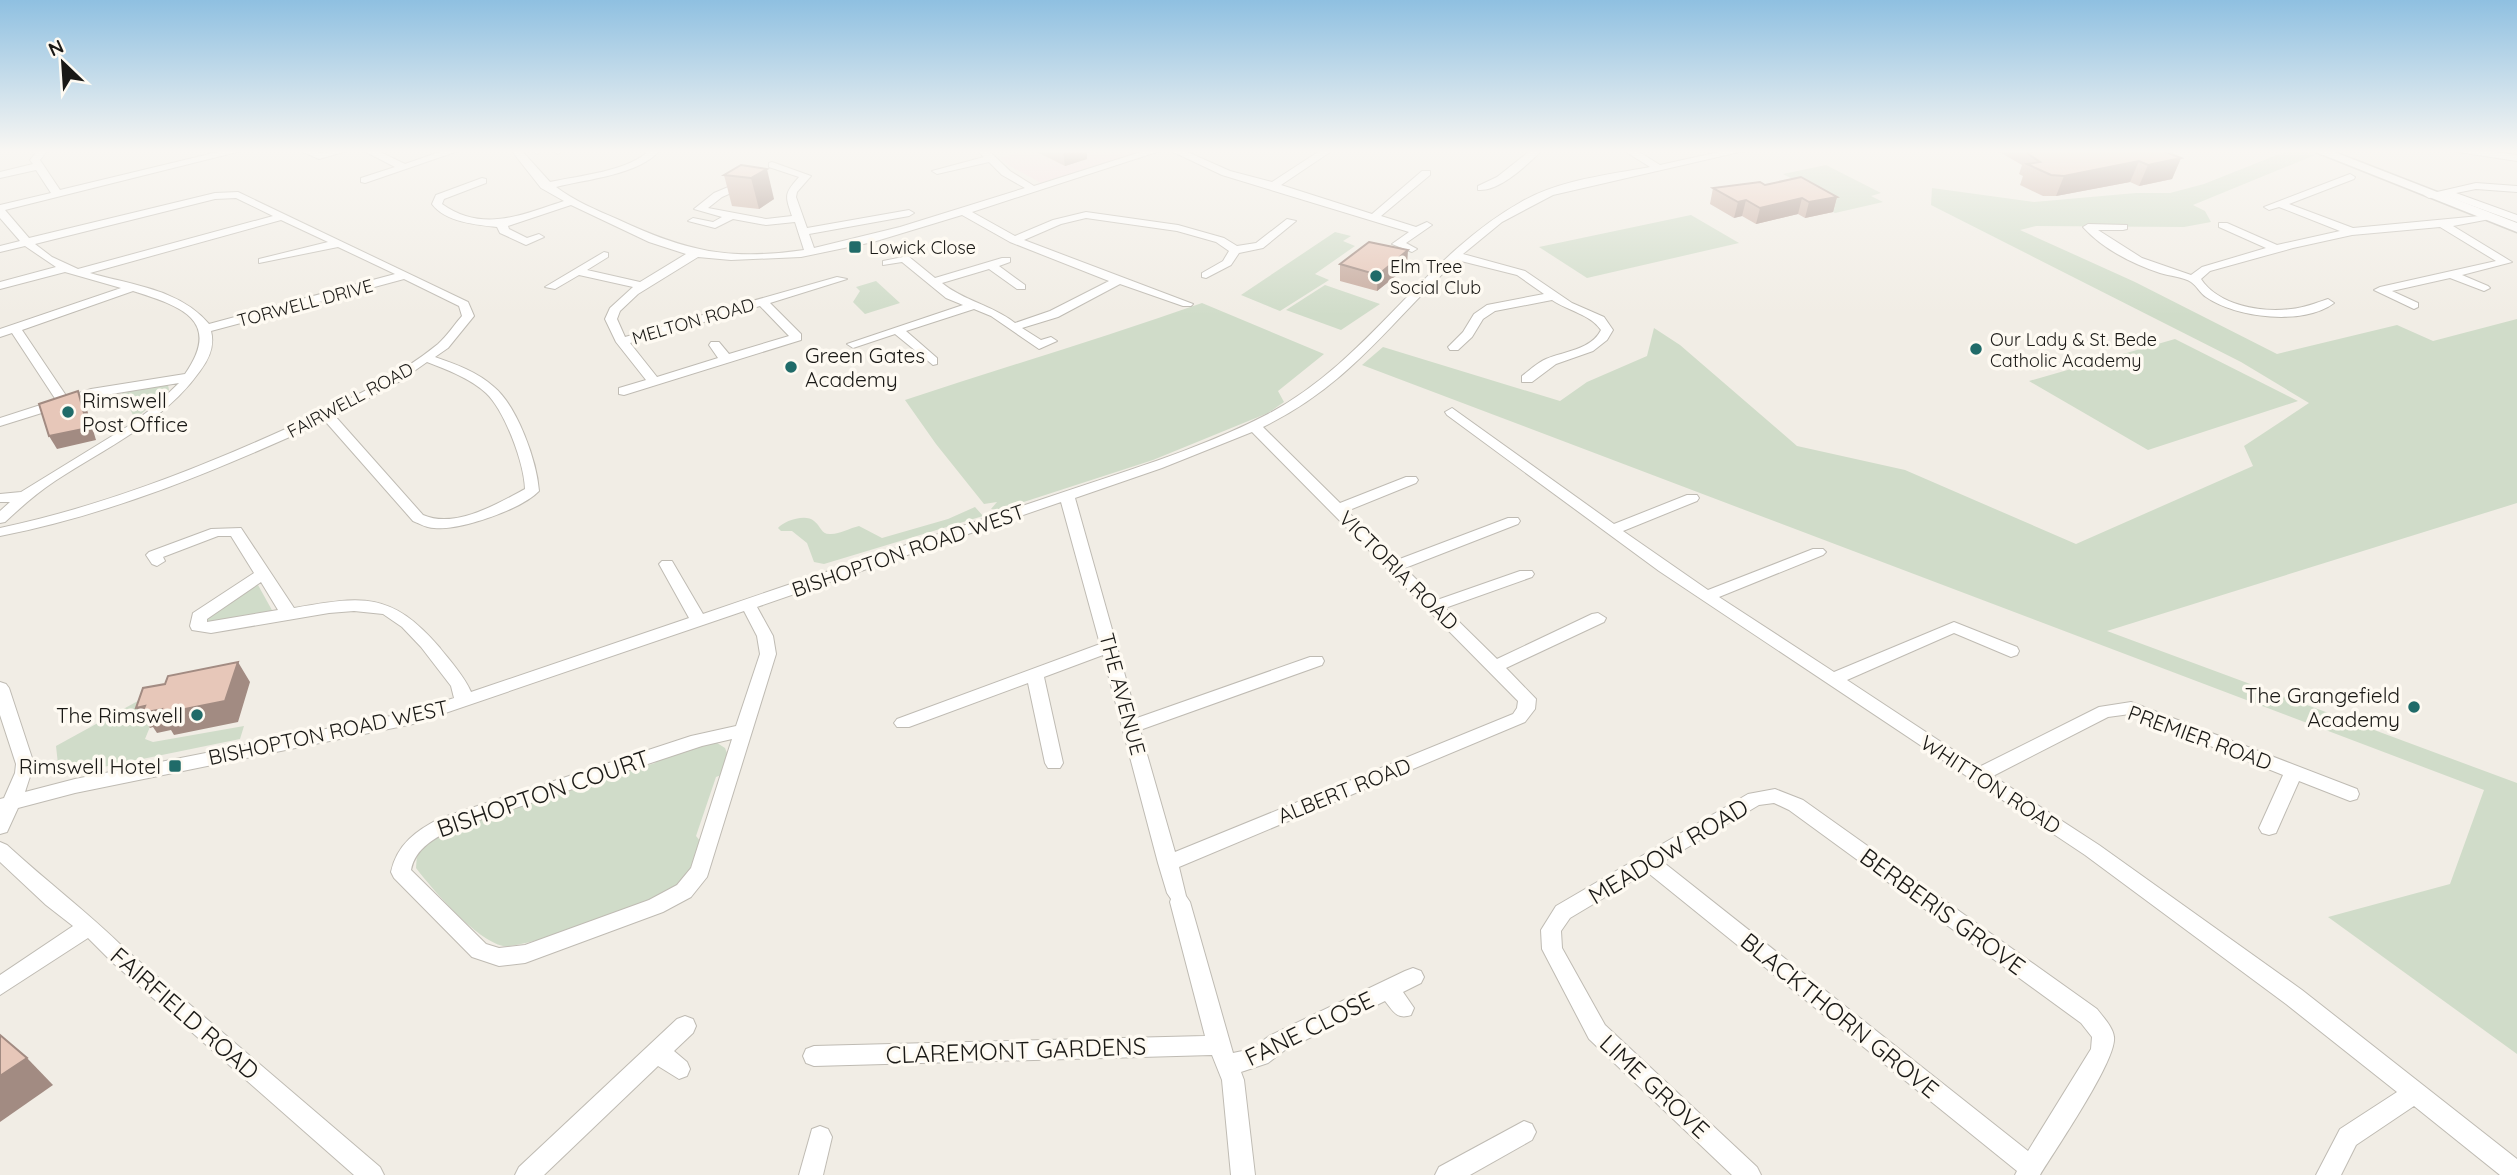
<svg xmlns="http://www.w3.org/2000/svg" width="2517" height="1175" font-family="Quicksand,sans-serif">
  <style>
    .commercial { fill: #f7dce0 }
    .green { fill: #d0dcc9 }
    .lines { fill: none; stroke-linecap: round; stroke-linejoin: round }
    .minor-casing { stroke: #bfbbb3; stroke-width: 2 }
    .major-casing { stroke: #bfbbb3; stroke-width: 3 }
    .minor { fill: #fff; fill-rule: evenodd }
    .major { fill: #fff; fill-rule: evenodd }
    .wall { fill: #c7ab9f }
    .shaded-wall { fill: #a28b82 }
    .building { fill: #e7c7b9; stroke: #a28b82; stroke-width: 2 }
    .poi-dot { fill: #206b69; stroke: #fefaf2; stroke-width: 2.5 }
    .labels { text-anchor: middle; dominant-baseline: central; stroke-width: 7; stroke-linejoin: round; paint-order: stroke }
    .far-poi-label { font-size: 18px; fill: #1a1916; stroke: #fefaf2; text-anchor: start }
    .far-street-label { font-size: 18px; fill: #1a1916; stroke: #fefaf2 }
    .poi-label { font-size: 21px; fill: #1a1916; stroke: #fefaf2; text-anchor: end }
    .street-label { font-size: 21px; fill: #1a1916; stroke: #fefaf2 }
    .near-street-label { font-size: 24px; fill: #1a1916; stroke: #fefaf2 }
  </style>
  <rect width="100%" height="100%" fill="#f1ede5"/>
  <polygon class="commercial" points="1025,150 1148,150 1041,183 1008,165 1001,158"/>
  <g class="green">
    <polygon points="2289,150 2301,150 2315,155 2193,205 2205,211 2211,222 2184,227 2036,226 2020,230 2135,282 2277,354 2397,325 2433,341 2517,319 2517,503 2107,631 2517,783 2517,1054 2328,917 2450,884 2484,790 1362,365 1383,347 1560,401 1587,382 1647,356 1654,328 1680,345 1797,446 1905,470 2076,544 2253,466 2244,446 2309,403 2241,362 1931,205 1932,188 2034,202 2136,193 2170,193 2204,184"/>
    <polygon points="1826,165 1881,193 1871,196 1883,202 1835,213 1788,188 1802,184 1783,174"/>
    <polygon points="1691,215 1739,243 1587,278 1539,247"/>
    <polygon points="1335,232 1351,236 1343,241 1355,246 1315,274 1329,280 1280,311 1241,295"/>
    <polygon points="876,281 900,303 865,314 853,302 860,291 856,287"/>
    <polygon points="1325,285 1380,304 1341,330 1286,310"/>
    <path d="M1202,303L1324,354L1278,391L1284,402L1268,413L1153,460L999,510L991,509L997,502L984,504L936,444L905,400C1004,367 1103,338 1202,303Z"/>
    <polygon points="2175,339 2298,401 2148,450 2029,381"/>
    <polygon points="160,384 168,385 169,390 141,414 133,415 121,391"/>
    <path d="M975,507L983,516L824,564L814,562L807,543L792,531H781L778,528C783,521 806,513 814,521C821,526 821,535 831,534C840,534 850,528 859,526L882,538L948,519Z"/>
    <polygon points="258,585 273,612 208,624 204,619 249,587"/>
    <polygon points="167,685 145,739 153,742 244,726 240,739 69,774 59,773 56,746"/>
    <path d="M714,741L725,748L729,758L724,774L716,777L696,836L701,842C694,858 689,877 674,888C657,902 522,950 503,946C476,940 433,890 416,868L417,853L437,835L507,807L515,808L655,763L659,757Z"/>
  </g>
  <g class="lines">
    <g class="minor-casing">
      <g id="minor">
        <path d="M38,150H48L40,160L60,190L226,150H245L5,210L29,238L215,193L238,192L468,302L474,316L448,348L435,357C455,364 478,372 494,387C517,406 537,461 539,491C522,509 460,531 434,528C427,528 420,524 413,521L325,421C220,469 113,514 0,536V528C100,507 197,469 290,427C340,404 395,379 438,344C447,336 454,325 462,316L459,306L404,279L211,331C215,346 209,359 200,371C165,421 107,447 55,481C37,493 21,507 5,522L0,523V511L10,502H0V494L21,492L130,425L155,406L179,383L93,397L0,426V418L56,400L12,333L0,337V329L121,288L65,272L0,289V282L56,267L25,246L0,252V246L20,241L0,218V205L51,193L36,170L0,178V172L33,164L30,160ZM236,198L273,216L78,269L52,257L35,244L215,199ZM281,220L328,242L259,259V263L338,247L395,274L209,324C180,289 131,285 90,273ZM133,291C180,306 223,320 185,374L91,389L67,397L22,330ZM427,362C447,370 470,378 486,393C505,411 524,463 525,489C497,504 455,529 423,515L335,416L400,381Z"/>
        <polygon points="313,150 320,153 350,150 319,159 301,151"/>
        <polygon points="362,150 376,150 405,164 445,150 461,150 365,183 361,182 361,178 395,167"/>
        <path d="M511,150H521L550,182C577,176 631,171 649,150H660C639,175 587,179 556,187C575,201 596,210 617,219C685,251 728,261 804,250L795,222L766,225L733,219L715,228L688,221L693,218L713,222L722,217L694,209L714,193L745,180L750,183L749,185L722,197L708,208L766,219L792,216C785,195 784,194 799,177L769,167V163L772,162L811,176L797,192L796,197L807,228L909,210L914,213L909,216L809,234L814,248L900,227L1025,188L1002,175L989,162L937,174L932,171L984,157L977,150H988L1010,171L1034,186L1147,150H1163L972,212L1015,236L1053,220L1086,212L1178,225L1224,238L1237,246L1256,243L1287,219L1296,221L1263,248L1239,253L1231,265L1206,278L1202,277V273L1223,261L1229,251L1216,242L1177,231L1086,218L1061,224L1024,240L1193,304L1191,306H1183L1120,284L1058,317L1022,328L1041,340L1051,337L1057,341L1039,349L991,316L974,309L906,331L937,358V364L933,365L895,334L853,348L847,344L963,305L946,298L902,262L883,265V261L908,256L935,278L1002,258H1010V262L999,266L1025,285V289H1017L989,269L942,283C964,301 992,305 1015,323L1050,311L1109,281L1010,242L962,215L873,242L801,257L731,260L698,257L638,294L620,311L617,319L625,337L837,277L847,279L770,303L801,334V340L624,395L619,394V388L646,380L616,342L605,319L610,308L633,287L579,275L555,289L545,287L604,252L608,253V257L587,270L640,282L686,254L649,242L571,205L508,226L509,229L527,238L539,234L544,237L526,245L500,233L497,227C477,225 445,222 432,204L436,195L482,178L486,179V183L444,199L442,204C483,233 521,215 564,201L541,188ZM760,306L789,336L729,354L719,342H711L709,345L718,358L657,377L630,343Z"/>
        <polygon points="543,150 537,154 532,151 533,150"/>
        <polygon points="552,150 562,150 563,151 558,154"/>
        <polygon points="1169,150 1183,150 1230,171 1272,182 1321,150 1333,150 1281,185 1372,214 1422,171 1430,171 1430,175 1381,216 1416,227 1427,222 1432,225 1406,243 1417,249 1412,252 1392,244 1409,232 1222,175"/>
        <path d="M1531,150L1540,152C1526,166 1499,192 1478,190V186L1497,177Z"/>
        <path d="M1623,150H1636L1660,165L1728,150H1748L1553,195L1502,222L1463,254L1525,271L1572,303L1604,317L1613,330L1607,340L1593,351L1556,364L1532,382H1522V376C1530,370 1537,363 1546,359C1565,351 1591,350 1601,330C1590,314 1568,311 1552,300L1495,311L1483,319L1472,337L1458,350H1450L1448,347L1463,332L1474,314L1487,305L1544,294L1517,275L1457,260C1389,323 1351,384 1263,427L1340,503L1406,477H1416L1418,480L1416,483L1347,511L1397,560L1508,518H1518L1520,521L1518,524L1405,568L1437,600L1520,571H1532L1534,574L1532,577L1445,608L1497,659L1592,614L1598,613L1606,618L1604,622L1506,668L1536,699L1535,709L1525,722L1179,867L1186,896L1190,902L1233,1053L1252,1049L1269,1036L1405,971L1413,968L1421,971L1424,977L1421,983L1403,992L1414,1008L1411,1015C1397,1020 1393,1011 1385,1001L1285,1050L1268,1063L1241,1072L1244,1080L1255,1175H1231L1222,1080L1212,1055L814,1066L806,1063L803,1056L806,1049L814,1046L1205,1036L1170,902L1171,899L1167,893L1158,863L1103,655L1044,677L1063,763L1060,768H1048L1045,763L1028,683L909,727H897L894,723L897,719L1100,644L1061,502L757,607L773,636L776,654L707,877L691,897L663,912L525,963L499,966L472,957L394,878L391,872C397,844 417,830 441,818L691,736L736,726L760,654L757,636L744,611L413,724L75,793L18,808L7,832L0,834V799L4,798L15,773L16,764L0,715V682L6,684L9,688L34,764L25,792L75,779L411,712L454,698L451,686L421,647L402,627L383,614L354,611L329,613L211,633L192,630L190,626L193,613L254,573L231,536H218L163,557L165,561L157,566L152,564L146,555L149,552L211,529L241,528L294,608C363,596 391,591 440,648C451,662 464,676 471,692L689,618L659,564L662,561H672L703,614C816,575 930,537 1043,499C1118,473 1197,451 1268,414C1370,360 1423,257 1521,202C1559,180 1607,175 1650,167ZM1252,432L1518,701L1517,708L1513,714L1175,852L1140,730L1322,665L1324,661L1322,657H1310L1137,718L1075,498L1162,468ZM261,582L278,610L207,622V619ZM732,739L691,868L677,885L649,900L525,945L499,948L486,944L411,870C415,848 436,837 455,828L702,746Z"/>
        <polygon points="2318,150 2345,150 2322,155 2319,154"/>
        <polygon points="2445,150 2478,150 2517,155 2517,161"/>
        <path d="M2350,174L2355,177L2354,179L2289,204L2353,228L2490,215V219L2453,226L2512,262L2462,275L2488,286L2490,288L2484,291L2450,278L2392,291L2418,303V307L2414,309L2374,290L2380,287L2496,261L2440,227L2352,235L2293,248L2210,271L2201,279C2218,305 2261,313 2291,309C2303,308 2316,303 2328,299L2334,303C2304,326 2236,318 2206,297C2200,293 2197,286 2191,282C2184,277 2169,276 2160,273C2133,264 2103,249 2083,227L2088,224L2127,225V229L2123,230H2098L2142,258L2191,275L2202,267L2266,248L2219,227V223H2227L2277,245L2340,231L2279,207L2269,210L2264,207Z"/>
        <polygon points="2476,183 2517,186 2517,192 2476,189 2456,193 2517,215 2517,222 2443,195 2429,198 2424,195"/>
        <polygon points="1452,408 1614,524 1687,495 1697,495 1699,498 1697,501 1623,531 1708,590 1813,549 1823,549 1826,552 1823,555 1719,597 1834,672 1954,622 2017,647 2019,651 2017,655 2011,657 1954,633 1847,680 1979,767 2099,707 2131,702 2357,789 2359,794 2357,799 2350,801 2299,781 2276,833 2269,835 2262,833 2259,828 2283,775 2130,714 2108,717 1993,776 2099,845 2302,990 2517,1159 2517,1175 2500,1175 2414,1106 2356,1145 2341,1175 2316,1175 2340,1129 2397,1092 2286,1004 2085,855 1659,571 1447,415 1445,412"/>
        <path d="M1775,789L1803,800L2097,1009C2103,1017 2113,1027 2114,1037C2117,1060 2055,1150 2040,1175H2015L2017,1171L1647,872L1570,918L1561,931L1562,948L1605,1025L1757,1167L1761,1175H1732L1589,1039L1542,949L1541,930L1556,906L1748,794ZM1774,803L1789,810L2081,1023L2092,1037L2091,1049L2028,1151L1663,862L1759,805Z"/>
        <path d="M0,842L7,845C46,881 89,913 126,950L380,1167L384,1175H354L112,962L88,938L0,995V975L73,926L46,905L0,862Z"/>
        <polygon points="685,1016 693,1019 696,1026 693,1033 674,1051 687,1062 690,1069 687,1076 679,1079 658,1066 544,1175 515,1175 519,1167 677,1019"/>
        <polygon points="1524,1121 1532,1124 1536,1132 1532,1140 1470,1175 1435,1175 1439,1167"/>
        <polygon points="820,1126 828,1129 832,1137 823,1175 799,1175 812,1129"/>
      </g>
    </g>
    <g class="major-casing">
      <polygon id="major" points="2311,150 2329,150 2517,223 2517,232"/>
    </g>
    <use href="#minor" class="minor"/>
    <use href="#major" class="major"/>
  </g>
  <g class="wall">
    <polygon points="1087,150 1087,159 1065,166 1035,151"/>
    <polygon points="1996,150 2161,150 2181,158 2172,179 2139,186 2130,182 2056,196 2043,196 2020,185 2023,176 2019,174 2022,165"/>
    <polygon points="741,165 774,199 759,209 732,206 724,175"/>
    <polygon points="1765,185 1837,197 1833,212 1805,218 1798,214 1756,224 1742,216 1734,218 1710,204 1713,188"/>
    <polygon points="1340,264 1407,267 1377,291 1340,281"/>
  </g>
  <g class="shaded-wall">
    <polygon points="1066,150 1087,150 1087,159 1065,166 1063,151"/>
    <polygon points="2181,158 2172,179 2139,186 2148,165"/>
    <polygon points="2139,161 2130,182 2056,196 2064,176"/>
    <polygon points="767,169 774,199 759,209 751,178"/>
    <polygon points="1837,197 1833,212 1805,218 1809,202"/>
    <polygon points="1802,198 1798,214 1756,224 1760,208"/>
    <polygon points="1746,200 1742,216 1734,218 1738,202"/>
    <polygon points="1408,250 1407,267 1377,291 1378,275"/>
    <polygon points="78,391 85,403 96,440 57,449 49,436"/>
    <polygon points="238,662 250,682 238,722 174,735 171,730 157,733 153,727 150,728 136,708"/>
    <polygon points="27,1058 53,1085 0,1122 0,1076"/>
  </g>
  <g class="building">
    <polygon points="2040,150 2161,150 2181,158 2148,165 2139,161 2064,176 2051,175 2027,164 2040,162 2027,153"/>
    <polygon points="741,165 767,169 751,178 724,175"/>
    <polygon points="1801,177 1837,197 1809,202 1802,198 1760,208 1746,200 1738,202 1713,188 1760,182 1765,185"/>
    <polygon points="1369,242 1408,250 1378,275 1340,264"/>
    <polygon points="78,391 88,428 49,436 39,404"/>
    <polygon points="238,662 225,701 160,714 162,709 142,713 145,706 136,708 143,688 165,684 168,676"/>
    <polygon points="0,1035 27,1058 0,1076"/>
  </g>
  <linearGradient id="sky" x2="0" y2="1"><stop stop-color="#8fc0e1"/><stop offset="0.48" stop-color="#f9f7f3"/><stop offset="1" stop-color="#f9f7f3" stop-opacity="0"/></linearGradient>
  <rect width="2517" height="315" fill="url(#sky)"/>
  <g class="poi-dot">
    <rect x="848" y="240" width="14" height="14" rx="3.5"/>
    <circle cx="1376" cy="276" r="7"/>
    <circle cx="1976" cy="349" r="7"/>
    <circle cx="791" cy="367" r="7"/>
    <circle cx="68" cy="412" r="7"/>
    <circle cx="2414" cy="707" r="7"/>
    <circle cx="197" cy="715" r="7"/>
    <rect x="168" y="759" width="14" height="14" rx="3.5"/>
  </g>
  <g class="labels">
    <g class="far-poi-label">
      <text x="869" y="247">Lowick Close</text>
      <text x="1390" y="266">Elm Tree<tspan x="1390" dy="21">Social Club</tspan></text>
      <text x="1990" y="339">Our Lady &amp; St. Bede<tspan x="1990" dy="21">Catholic Academy</tspan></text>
    </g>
    <g class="far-street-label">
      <text transform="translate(305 303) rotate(-15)">TORWELL DRIVE</text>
      <text transform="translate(693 321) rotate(-16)">MELTON ROAD</text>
      <text transform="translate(350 400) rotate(-28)">FAIRWELL ROAD</text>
    </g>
    <g class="poi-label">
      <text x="805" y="355" text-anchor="start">Green Gates<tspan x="805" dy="24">Academy</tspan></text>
      <text x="82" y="400" text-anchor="start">Rimswell<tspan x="82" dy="24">Post Office</tspan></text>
      <text x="2400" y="695">The Grangefield<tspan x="2400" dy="24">Academy</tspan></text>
      <text x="183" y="715">The Rimswell</text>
      <text x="161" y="766">Rimswell Hotel</text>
    </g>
    <g class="street-label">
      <text transform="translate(908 550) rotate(-19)">BISHOPTON ROAD WEST</text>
      <text transform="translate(1399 570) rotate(45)">VICTORIA ROAD</text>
      <text transform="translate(1123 694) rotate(75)">THE AVENUE</text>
      <text transform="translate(328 732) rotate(-12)">BISHOPTON ROAD WEST</text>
      <text transform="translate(2200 737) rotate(20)">PREMIER ROAD</text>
      <text transform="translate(1991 784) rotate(33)">WHITTON ROAD</text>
      <text transform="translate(1344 790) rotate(-22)">ALBERT ROAD</text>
    </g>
    <g class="near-street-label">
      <text transform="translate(543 793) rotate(-19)">BISHOPTON COURT</text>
      <text transform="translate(1668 851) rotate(-31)">MEADOW ROAD</text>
      <text transform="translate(1943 911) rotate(36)">BERBERIS GROVE</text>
      <text transform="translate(185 1013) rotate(41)">FAIRFIELD ROAD</text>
      <text transform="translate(1840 1015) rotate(39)">BLACKTHORN GROVE</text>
      <text transform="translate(1309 1028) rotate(-26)">FANE CLOSE</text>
      <text transform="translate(1016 1050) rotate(-2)">CLAREMONT GARDENS</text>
      <text transform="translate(1655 1086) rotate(43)">LIME GROVE</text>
    </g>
  </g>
  <g transform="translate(63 63) rotate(335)" stroke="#fefaf2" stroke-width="5" paint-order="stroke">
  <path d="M0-5L12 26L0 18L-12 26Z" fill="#1a1916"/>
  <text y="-10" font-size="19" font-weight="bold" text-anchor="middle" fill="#1a1916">N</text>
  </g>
</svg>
